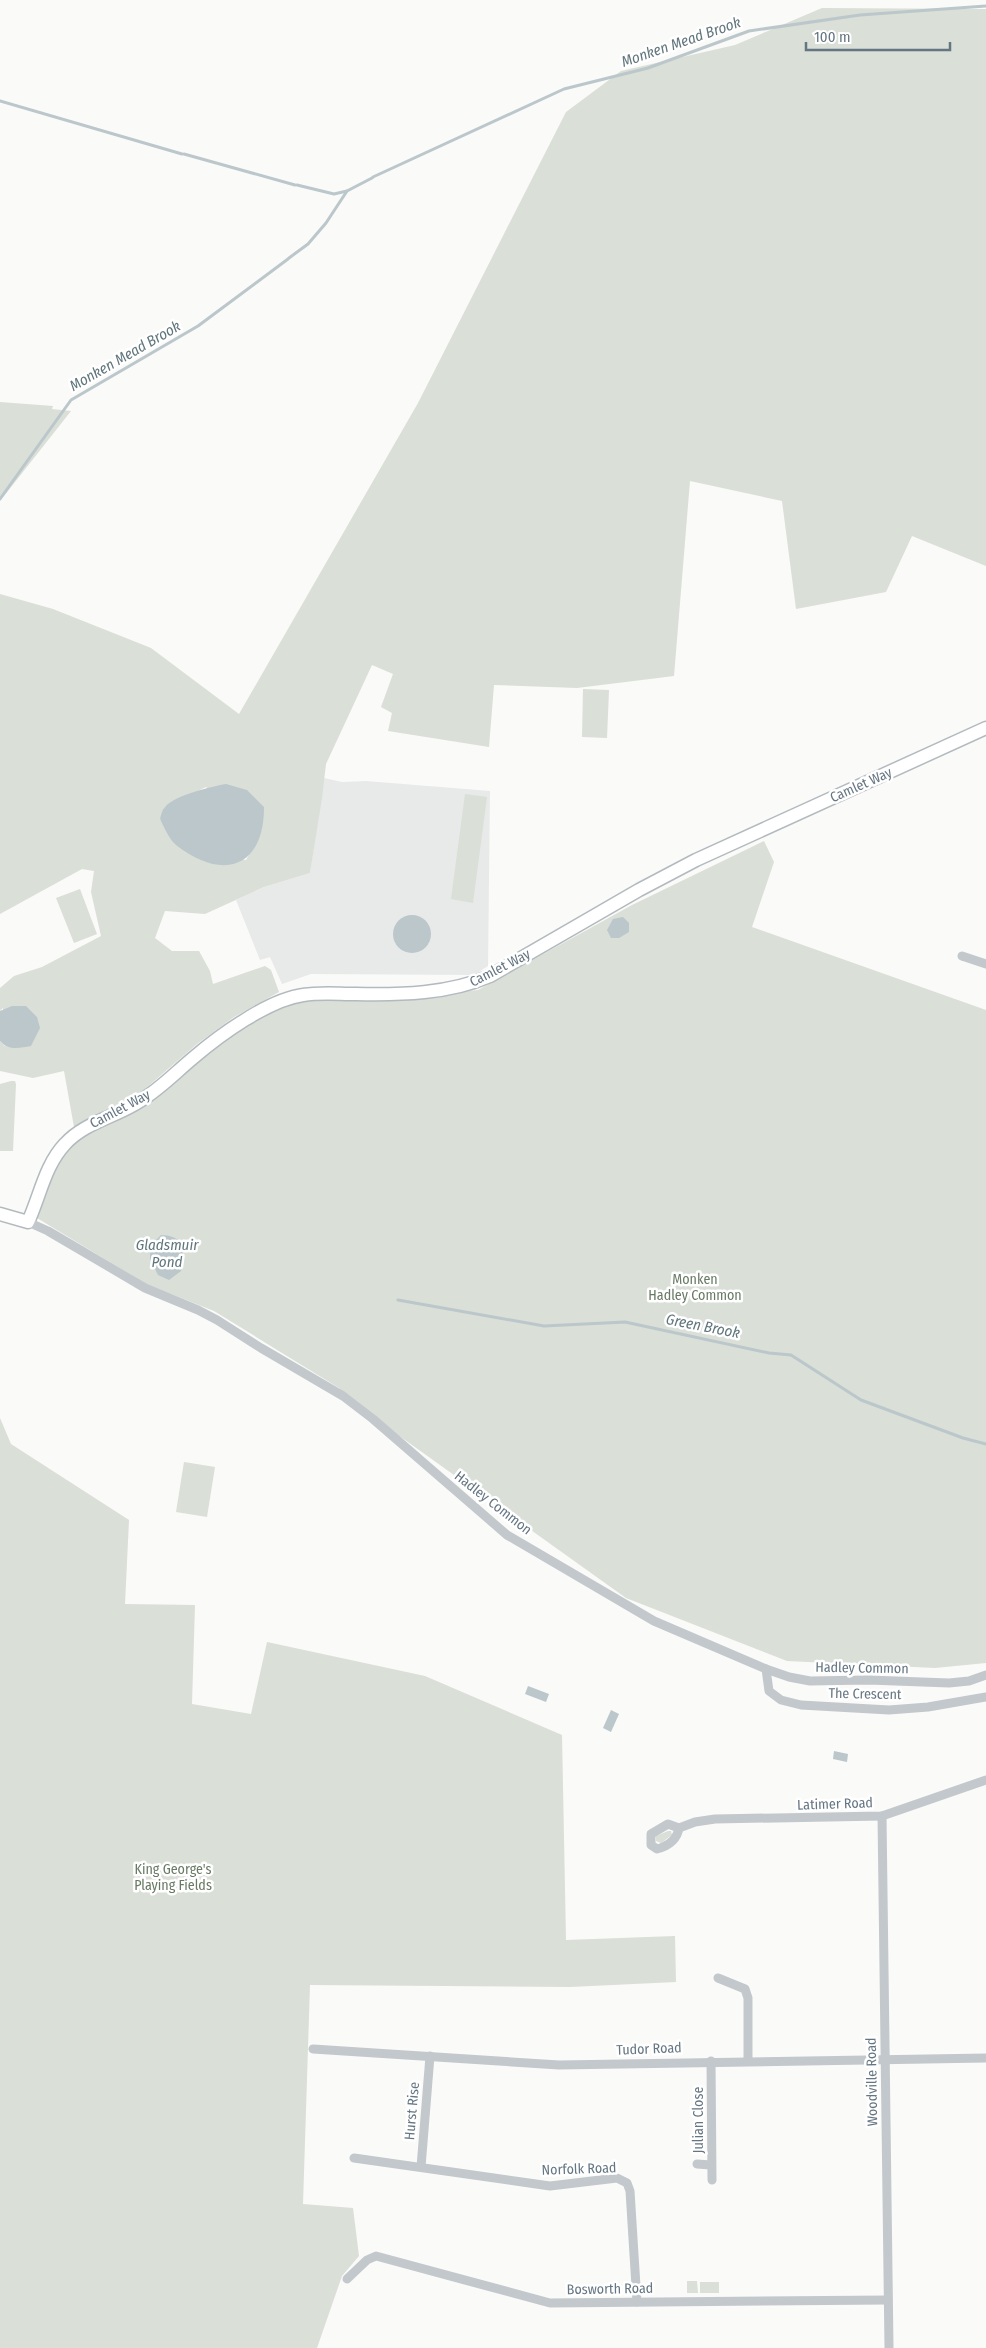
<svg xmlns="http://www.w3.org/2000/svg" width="986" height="2348" font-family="'Fira Sans Condensed',sans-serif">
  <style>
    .built { fill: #e8e9e9 }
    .green { fill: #dadfd7; fill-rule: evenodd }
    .water { fill: #bbc7cb }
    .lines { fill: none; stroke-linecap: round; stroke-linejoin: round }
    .stream { stroke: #bbc7cb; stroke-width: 3 }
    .secondary-casing { stroke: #b3babf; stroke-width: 15 }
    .street { stroke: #c3c8cc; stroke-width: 9 }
    .secondary { stroke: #fff; stroke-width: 12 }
    .labels { text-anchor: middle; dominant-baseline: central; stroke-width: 5; stroke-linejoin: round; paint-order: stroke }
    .street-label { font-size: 14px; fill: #657683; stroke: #fff }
    .park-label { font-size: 14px; fill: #687a64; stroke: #fff }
    .water-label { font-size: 15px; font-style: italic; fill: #60757c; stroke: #fff }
  </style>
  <rect width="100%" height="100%" fill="#fafaf8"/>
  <polygon class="built" points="324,778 342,782 366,781 490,791 488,966 474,975 311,974 282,984 270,957 260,960 236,900 264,887 310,873"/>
  <g class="green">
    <path d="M822,8L986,9V566L912,536L886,592L796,609L782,501L690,481L674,676L577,688L494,685L489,747L388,731L392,713L381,707L393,674L372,665L326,764L322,798L310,873L264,887L205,914L165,911L155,938L172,951H199L210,971L213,984L265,966L271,970L279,992L234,1017L197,1044L139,1094L74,1127L64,1071L33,1078L0,1071V1041L5,1046L3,1008L0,1011V988L14,976L42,967L101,936L91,892L94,871L82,869L0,914V594L53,609L151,648L239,714L418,403L566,112L621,71L735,45ZM206,787L261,831L246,860L175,844L160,819L165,807Z"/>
    <polygon points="0,402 53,406 52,409 71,411 0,501"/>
    <polygon points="583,689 609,690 607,738 582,737"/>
    <polygon points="465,794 487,797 473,903 451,899"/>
    <path d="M764,841L774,862L752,927L986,1010V1663L935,1668L787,1661L626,1598L370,1415L339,1388L214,1311L146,1284L37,1218C46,1191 53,1167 70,1144L232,1034L266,1014L291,1003L309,998H392L478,990L632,905Z"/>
    <polygon points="80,889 97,934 74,943 56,898"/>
    <polygon points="11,1081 15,1081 16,1084 13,1151 0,1151 0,1084"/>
    <polygon points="0,1418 11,1444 129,1520 125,1604 195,1605 192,1704 251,1714 267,1642 425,1676 562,1735 566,1940 675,1936 676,1982 570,1987 310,1985 303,2204 353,2208 359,2256 342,2276 317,2348 0,2348"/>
    <polygon points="184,1462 215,1467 207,1517 176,1512"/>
    <polygon points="668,1831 671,1831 672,1835 661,1843 656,1841 656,1836"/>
    <polygon points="687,2281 697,2281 698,2293 687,2293"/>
    <rect x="700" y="2282" width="19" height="11"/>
  </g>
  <g class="water">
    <path d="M226,784L247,790L264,807C264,869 222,881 176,845C169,839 164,827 160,819C161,815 162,810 165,807C175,795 210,787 226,784Z"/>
    <circle cx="412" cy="934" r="19"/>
    <polygon points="623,917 629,923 629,932 619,938 611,938 607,930 613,919"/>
    <path d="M12,1006H26L37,1017L40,1028L31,1046C19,1048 9,1051 0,1041V1011Z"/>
    <path d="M161,1235C186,1236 185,1251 181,1271L169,1280L158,1275L150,1259V1246Z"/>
    <polygon points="528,1686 549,1694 546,1702 525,1694"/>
    <polygon points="611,1710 619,1714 611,1732 603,1728"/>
    <polygon points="834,1751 848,1754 847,1762 833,1759"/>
  </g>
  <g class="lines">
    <g class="stream">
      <polyline points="0,101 182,154"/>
      <polyline points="184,154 295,185"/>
      <polyline points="373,177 564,89 648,68 749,31 860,15 986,6"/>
      <polyline points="297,185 334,194 347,191"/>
      <polyline points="289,258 308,244 326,223 347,191 372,178"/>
      <polyline points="0,499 71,400 198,326 288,259"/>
      <polyline points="398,1300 544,1326 625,1322 769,1353 791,1355 861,1400 963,1438 986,1444"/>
    </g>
    <g class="secondary-casing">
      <path id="secondary" d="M0,1214L28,1222C40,1196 45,1165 65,1144C85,1122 116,1117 140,1101C160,1089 175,1073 193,1058C220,1035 268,1000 303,995C321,992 338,994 356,994C400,995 449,994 490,976L639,890L696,860L986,728"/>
    </g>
    <g class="street">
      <polyline points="962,956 986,964"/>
      <polyline points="28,1222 48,1231 145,1288 198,1310 217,1320 261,1348 343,1396 373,1419 507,1535 654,1621 766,1669 789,1677 810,1681 869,1680 949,1683 969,1681 986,1675"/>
      <polyline points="766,1669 769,1691 781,1700 801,1705 889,1710 928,1707 986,1697"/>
      <polyline points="882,1816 889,2348"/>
      <path d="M679,1828C677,1840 668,1846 657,1849L651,1845V1834L668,1824L679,1828L695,1822L715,1819L882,1816L986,1780"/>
      <polyline points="718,1978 745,1989 748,1998 748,2061"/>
      <polyline points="313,2049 559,2065 986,2058"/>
      <polyline points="711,2061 712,2180"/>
      <polyline points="354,2158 550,2186 617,2178 627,2183 630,2191 637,2302"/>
      <polyline points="697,2164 711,2165"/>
      <polyline points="421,2167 430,2056"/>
      <polyline points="347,2279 367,2260 376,2256 550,2303 888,2300"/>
    </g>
    <use href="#secondary" class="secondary"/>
  </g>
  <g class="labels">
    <g class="street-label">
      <text transform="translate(861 785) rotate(-24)">Camlet Way</text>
      <text transform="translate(500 968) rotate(-27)">Camlet Way</text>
      <text transform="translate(120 1109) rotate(-28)">Camlet Way</text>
      <text transform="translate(493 1503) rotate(38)">Hadley Common</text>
      <text transform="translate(862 1668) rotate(1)">Hadley Common</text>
      <text transform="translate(865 1694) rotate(1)">The Crescent</text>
      <text transform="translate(835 1804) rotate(-2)">Latimer Road</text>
      <text transform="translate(649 2049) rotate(-2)">Tudor Road</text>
      <text transform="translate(872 2082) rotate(-91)">Woodville Road</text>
      <text transform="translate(412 2111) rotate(-85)">Hurst Rise</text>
      <text transform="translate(698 2120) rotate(-90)">Julian Close</text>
      <text transform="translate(579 2169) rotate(-2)">Norfolk Road</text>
      <text transform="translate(610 2289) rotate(-1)">Bosworth Road</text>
    </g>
    <g class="park-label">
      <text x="695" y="1279">Monken<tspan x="695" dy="16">Hadley Common</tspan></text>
      <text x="173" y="1869">King George's<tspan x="173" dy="16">Playing Fields</tspan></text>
    </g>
    <g class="water-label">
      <text transform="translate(681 42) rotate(-19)">Monken Mead Brook</text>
      <text transform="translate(125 356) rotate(-30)">Monken Mead Brook</text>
      <text x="167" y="1245">Gladsmuir<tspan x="167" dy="17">Pond</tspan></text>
      <text transform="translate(703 1326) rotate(11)">Green Brook</text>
    </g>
  </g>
  <path d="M806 42v8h144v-8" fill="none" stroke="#657683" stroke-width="2.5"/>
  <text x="814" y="42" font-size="15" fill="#657683" stroke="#ffffff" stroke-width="4" paint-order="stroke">100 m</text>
</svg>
